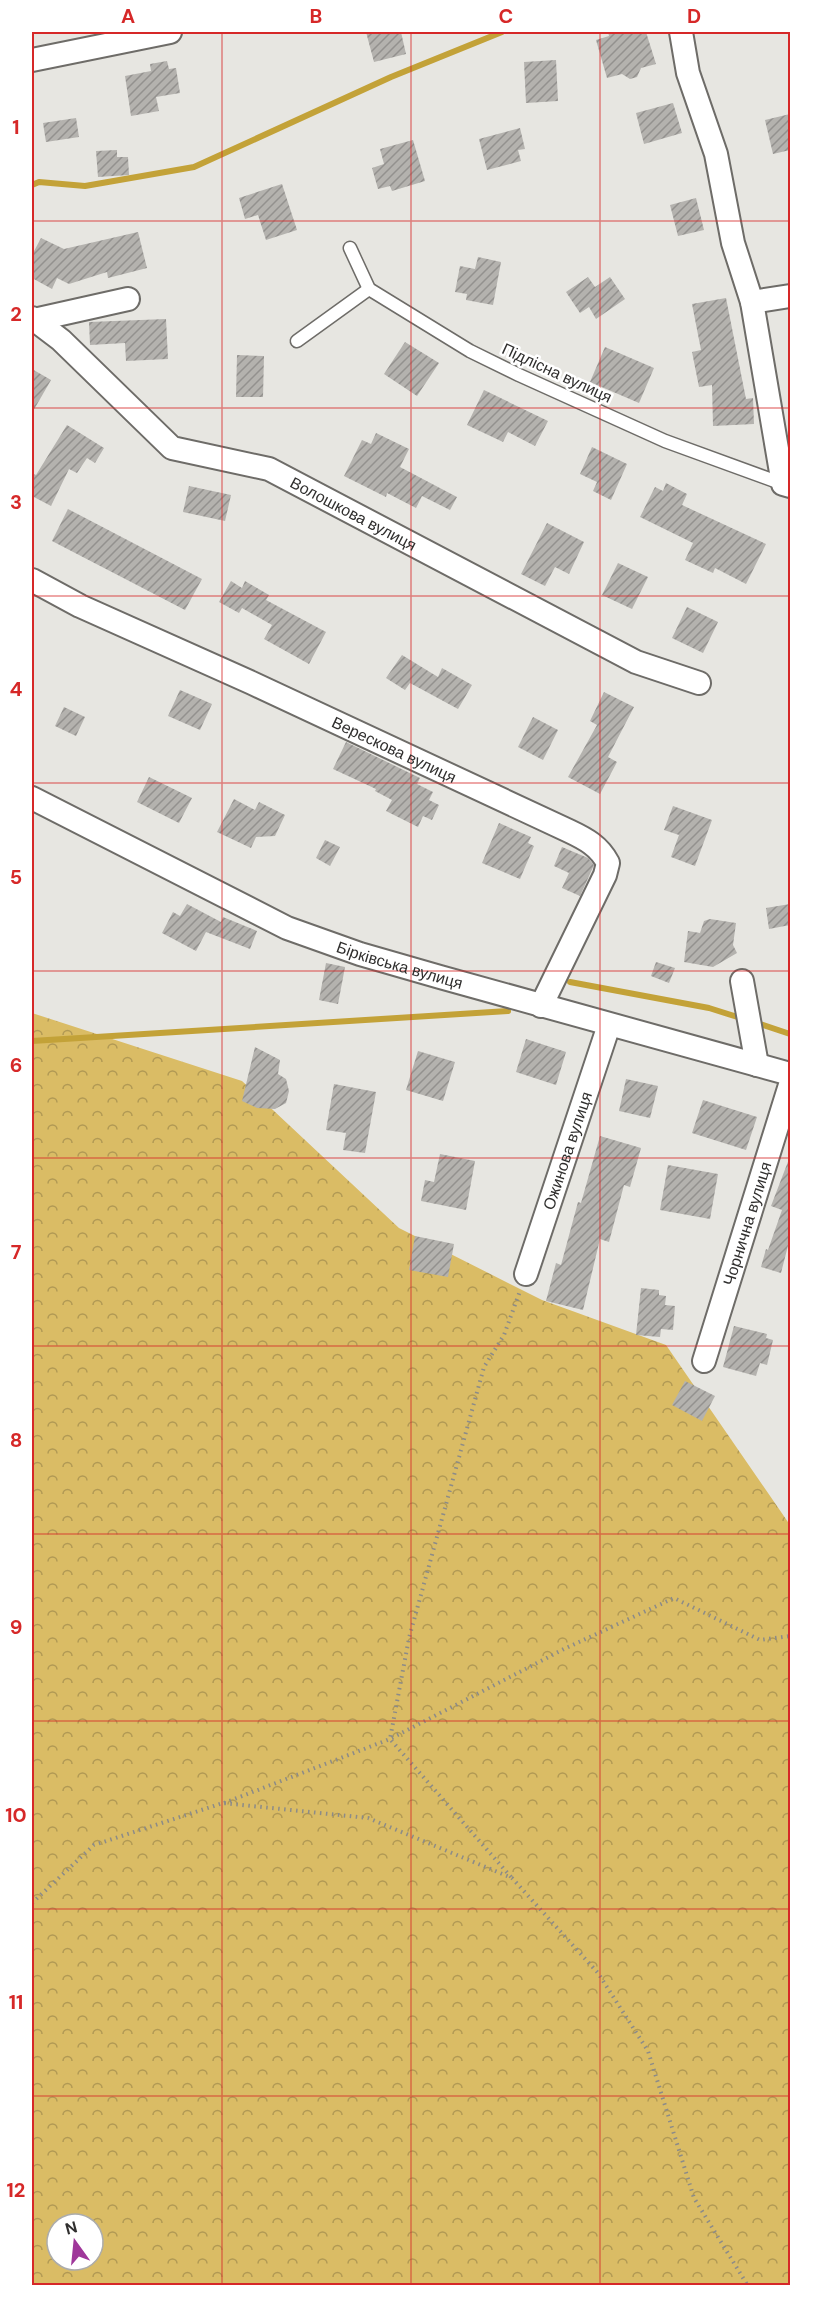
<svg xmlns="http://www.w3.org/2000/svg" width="822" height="2317" font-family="'DM Sans',sans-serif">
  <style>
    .forest { fill: url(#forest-crowns); fill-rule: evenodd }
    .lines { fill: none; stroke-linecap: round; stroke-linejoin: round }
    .stream { stroke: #c3a238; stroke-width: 6 }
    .building { fill: url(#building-hatch) }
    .lane-casing { stroke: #6e6c68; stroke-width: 15 }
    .street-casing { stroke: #6e6c68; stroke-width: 26 }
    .path { stroke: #8c8b88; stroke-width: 4; stroke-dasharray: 1.5 4.5; stroke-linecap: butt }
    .lane { stroke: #fff; stroke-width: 12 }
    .street { stroke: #fff; stroke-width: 22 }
    .grid { fill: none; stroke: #d62828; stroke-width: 1.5; stroke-opacity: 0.55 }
    .labels { text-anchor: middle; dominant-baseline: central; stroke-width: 5; stroke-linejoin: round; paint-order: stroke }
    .street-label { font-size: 16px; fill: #302f2e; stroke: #fff }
    .neatline { fill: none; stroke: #d62828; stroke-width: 2 }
    .grid-label { font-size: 20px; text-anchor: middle; font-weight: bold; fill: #d62828 }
  </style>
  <defs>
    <pattern id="forest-crowns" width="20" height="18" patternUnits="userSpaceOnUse" patternTransform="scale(1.5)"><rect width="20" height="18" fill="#dabc65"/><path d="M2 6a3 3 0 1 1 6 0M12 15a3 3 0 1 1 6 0" fill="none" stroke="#b19954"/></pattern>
    <pattern id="building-hatch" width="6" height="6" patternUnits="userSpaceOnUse" patternTransform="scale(1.5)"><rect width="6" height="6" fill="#b4b2ae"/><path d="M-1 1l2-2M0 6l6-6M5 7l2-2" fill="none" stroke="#93918e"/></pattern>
  </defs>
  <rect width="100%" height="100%" fill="#e7e6e1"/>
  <path class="forest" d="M32,1013L242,1081L399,1228L542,1300L666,1345L790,1525V2285L32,2286ZM57,2224H93V2260H57Z"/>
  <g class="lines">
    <g class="stream">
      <polyline points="32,185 39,182 85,186 194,167 391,77 502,32"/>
      <polyline points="570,982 709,1008 744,1019"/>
      <polyline points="754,1022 790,1034"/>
      <polyline points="32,1041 508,1011"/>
    </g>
  </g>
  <g class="building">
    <polygon points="366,32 401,32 406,54 374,62"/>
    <polygon points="608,32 646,32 656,64 641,68 637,77 630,79 622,74 607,78 596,40 609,36"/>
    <polygon points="556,60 558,101 526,103 524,62"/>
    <polygon points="167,61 169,69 176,68 180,93 156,97 159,111 131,116 125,76 151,71 150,64"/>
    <polygon points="673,103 682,133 644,144 636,113"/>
    <polygon points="790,114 790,150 773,154 765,120"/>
    <polygon points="76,118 79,137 46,142 43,123"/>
    <polygon points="520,128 525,149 518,150 521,161 487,170 479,139"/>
    <polygon points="413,140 425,181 392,191 390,186 378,189 372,168 384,164 380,149"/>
    <polygon points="117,150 117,157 128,157 129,175 98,177 96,151"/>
    <polygon points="282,184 297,230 266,240 258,215 245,219 239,198"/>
    <polygon points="696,198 704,230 678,236 670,205"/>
    <polygon points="138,232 147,268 108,278 107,272 69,284 57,278 52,289 32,278 32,255 41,238 64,249"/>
    <polygon points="478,257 501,262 493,305 466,300 467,294 455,292 460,266 475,269"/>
    <polygon points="588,277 595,287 610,277 625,299 596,319 589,307 580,313 566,292"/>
    <polygon points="726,298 746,399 753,398 754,424 713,426 712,385 699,387 692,352 701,350 692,304"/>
    <polygon points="166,319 168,359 126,361 125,343 90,345 89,322"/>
    <polygon points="405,342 439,363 417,396 384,374"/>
    <polygon points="605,347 654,368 639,403 590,382"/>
    <polygon points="237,355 264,356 263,397 236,397"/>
    <polygon points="32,369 51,380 32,413"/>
    <polygon points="484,390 548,421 535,446 508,432 503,442 467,425"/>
    <polygon points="67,425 104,448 95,463 87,458 77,473 69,469 51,506 32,496 32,473 36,475"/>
    <polygon points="376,433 409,449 400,467 457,497 450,510 422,496 416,508 387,493 386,497 344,476 362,440 371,444"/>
    <polygon points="592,447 627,464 611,500 593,491 597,482 580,474"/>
    <polygon points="666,483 687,494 682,505 766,544 746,584 715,568 713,573 685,560 693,543 640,517 655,487 663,491"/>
    <polygon points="189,486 231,495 225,521 183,512"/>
    <polygon points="68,509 202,579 185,610 52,541"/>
    <polygon points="547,523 584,542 569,574 555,567 545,586 521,574"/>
    <polygon points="618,563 648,577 632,609 602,595"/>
    <polygon points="231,581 242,588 245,581 269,595 266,600 326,632 309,664 264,639 272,625 242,608 239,613 219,602"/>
    <polygon points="687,607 718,622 703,653 672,638"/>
    <polygon points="402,655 438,677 442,668 472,685 458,709 410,683 405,690 386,678"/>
    <polygon points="180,690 212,704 200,730 168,716"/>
    <polygon points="604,692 634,707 608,757 617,762 600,794 568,777 597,725 590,721"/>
    <polygon points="64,707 85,717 76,736 55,726"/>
    <polygon points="533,717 558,730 543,760 518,747"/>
    <polygon points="346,742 420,778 417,784 433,792 429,800 439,805 432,820 423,816 418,827 386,811 392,800 375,791 376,789 333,769"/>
    <polygon points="149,777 192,798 179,823 137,802"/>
    <polygon points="234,799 255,810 259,802 285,815 275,836 256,837 251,848 217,832"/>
    <polygon points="673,806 712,820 695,866 671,857 679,835 664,830"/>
    <polygon points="499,823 531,837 528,843 534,846 520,879 482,863"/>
    <polygon points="325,840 340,847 330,866 316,858"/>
    <polygon points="562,847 588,858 594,865 580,896 562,888 569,873 554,866"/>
    <polygon points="187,904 221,922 223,917 257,931 250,949 206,932 196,951 162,933 173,912 180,916"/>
    <polygon points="790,904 790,925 769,929 766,908"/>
    <polygon points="710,919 736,923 733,945 737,953 713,967 684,962 688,931 700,933 704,921"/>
    <polygon points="656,962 675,968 669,983 651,976"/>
    <polygon points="326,963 345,967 338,1004 319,1000"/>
    <polygon points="526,1039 566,1052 556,1085 516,1072"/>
    <polygon points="255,1047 280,1060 278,1074 286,1079 289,1091 286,1103 275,1109 257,1108 242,1101"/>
    <polygon points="418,1051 455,1062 443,1101 406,1090"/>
    <polygon points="626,1079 658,1086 650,1118 619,1111"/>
    <polygon points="334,1084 376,1092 365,1153 343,1150 346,1133 326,1130"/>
    <polygon points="703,1100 757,1117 746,1150 692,1133"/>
    <polygon points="600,1136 641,1148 630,1187 624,1185 609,1242 600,1239 583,1310 546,1301 556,1263 561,1265 578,1202 581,1203"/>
    <polygon points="440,1154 475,1161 466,1210 421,1201 425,1180 434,1182"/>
    <polygon points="789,1159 790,1159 790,1238 781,1273 761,1267 766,1249 768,1250 782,1210 771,1206"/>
    <polygon points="668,1165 718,1174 710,1219 660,1210"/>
    <polygon points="415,1236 454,1244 448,1277 409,1270"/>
    <polygon points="641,1288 659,1290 659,1295 666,1296 665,1305 675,1306 673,1330 661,1329 660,1337 636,1335"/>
    <polygon points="734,1326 767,1334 766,1338 773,1340 767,1365 760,1363 756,1376 723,1367"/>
    <polygon points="685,1381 715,1396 702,1421 672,1405"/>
  </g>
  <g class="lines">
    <g class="lane-casing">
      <g id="lane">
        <polyline points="350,248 369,289 470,351 519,375 665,441 783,484"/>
        <polyline points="297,341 369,289"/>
      </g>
    </g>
    <g class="street-casing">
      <g id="street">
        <polyline points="681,32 688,73 716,154 733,243 752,302 783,484 790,486"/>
        <polyline points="32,60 170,32"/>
        <polyline points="752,302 790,296"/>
        <path id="s1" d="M32,318L61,340L172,448L269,469L636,662L699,683"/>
        <polyline points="34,320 128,299"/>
        <path id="s2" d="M32,580L80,606L252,683L569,831C586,839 599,846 608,863L605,875L541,1006"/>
        <path id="s3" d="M32,798L287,928L360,954L440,977L790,1074"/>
        <polyline points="742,981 757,1065"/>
        <path id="s4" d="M526,1274L609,1025"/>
        <path id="s5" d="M704,1361L790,1085"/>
      </g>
    </g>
    <g class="path">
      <polyline points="224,1803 390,1739 564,1649 674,1598 760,1640 790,1636"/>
      <polyline points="511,1877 390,1739 409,1638 484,1367 504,1335 520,1291"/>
      <polyline points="32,1903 94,1845 223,1803 368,1818 512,1878 598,1973 648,2051 694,2198 748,2286"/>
    </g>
    <use href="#lane" class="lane"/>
    <use href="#street" class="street"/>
  </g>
  <path class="grid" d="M222,32V2286M411,32V2286M600,32V2286M32,221H790M32,408H790M32,596H790M32,783H790M32,971H790M32,1158H790M32,1346H790M32,1534H790M32,1721H790M32,1909H790M32,2096H790"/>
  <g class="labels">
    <g class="street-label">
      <text transform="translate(557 373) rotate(25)">Підлісна вулиця</text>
      <text stroke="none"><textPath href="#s1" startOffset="386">Волошкова вулиця</textPath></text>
      <text stroke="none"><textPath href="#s2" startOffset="400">Верескова вулиця</textPath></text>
      <text stroke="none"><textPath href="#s3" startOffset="405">Бірківська вулиця</textPath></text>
      <text stroke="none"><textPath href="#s4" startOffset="130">Ожинова вулиця</textPath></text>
      <text stroke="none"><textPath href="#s5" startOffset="144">Чорнична вулиця</textPath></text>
    </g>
  </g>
  <rect width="822" height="2317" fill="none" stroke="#ffffff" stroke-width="66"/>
  <g transform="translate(75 2242) rotate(345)"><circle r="28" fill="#ffffff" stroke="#acacab" stroke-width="1.5"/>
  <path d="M0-4.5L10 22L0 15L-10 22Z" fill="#9f379a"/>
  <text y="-9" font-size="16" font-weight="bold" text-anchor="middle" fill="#302f2e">N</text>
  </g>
  <rect x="33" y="33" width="756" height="2251" class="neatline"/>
  <g class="grid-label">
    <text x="128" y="23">A</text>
    <text x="316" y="23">B</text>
    <text x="506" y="23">C</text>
    <text x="694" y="23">D</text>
    <text x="16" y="134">1</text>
    <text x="16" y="321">2</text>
    <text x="16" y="509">3</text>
    <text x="16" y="696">4</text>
    <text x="16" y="884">5</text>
    <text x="16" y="1072">6</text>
    <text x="16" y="1259">7</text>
    <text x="16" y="1447">8</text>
    <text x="16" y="1634">9</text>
    <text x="16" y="1822">10</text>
    <text x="16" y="2009">11</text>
    <text x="16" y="2197">12</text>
  </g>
</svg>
